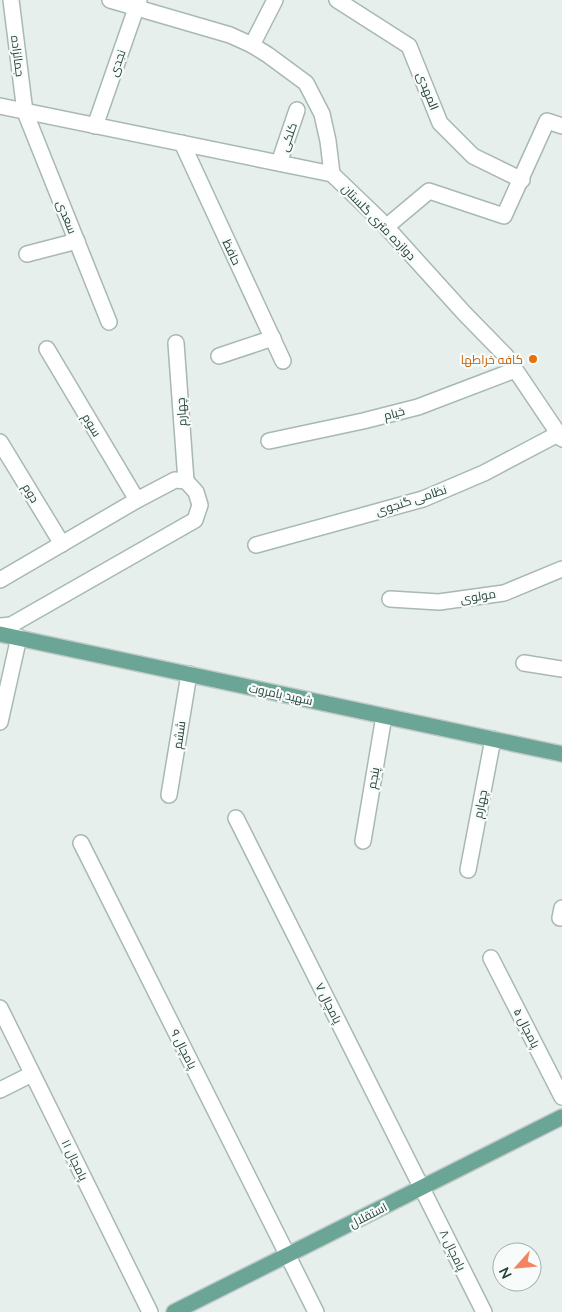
<svg xmlns="http://www.w3.org/2000/svg" width="562" height="1312" font-family="Lato,Cairo,sans-serif">
  <style>
    .lines { fill: none; stroke-linecap: round; stroke-linejoin: round }
    .minor-casing { stroke: #a8b8b2; stroke-width: 18 }
    .major-casing { stroke: #c2cac8; stroke-width: 18 }
    .minor { stroke: #fff; stroke-width: 15 }
    .major { stroke: #6aa596; stroke-width: 15 }
    .food-dot { fill: #e8710a; stroke: #f7fbf9; stroke-width: 2 }
    .labels { text-anchor: middle; dominant-baseline: central; stroke-width: 4.5; stroke-linejoin: round; paint-order: stroke }
    .street-label { font-size: 12px; fill: #24423a; stroke: #f7fbf9 }
    .food-label { font-size: 12px; fill: #c56008; stroke: #f7fbf9; text-anchor: end }
  </style>
  <rect width="100%" height="100%" fill="#e6efeb"/>
  <g class="lines">
    <g class="minor-casing">
      <g id="minor">
        <polyline points="11,0 25,112 109,322"/>
        <polyline points="110,0 230,35 252,45 268,55 306,83 322,114 328,141 332,174"/>
        <polyline points="337,0 409,46 440,123 473,156 522,180"/>
        <polyline points="252,45 275,0"/>
        <polyline points="0,106 332,174 380,220 464,313 506,356 562,439"/>
        <polyline points="95,126 139,0"/>
        <polyline points="182,143 283,361"/>
        <polyline points="279,163 297,110"/>
        <polyline points="386,227 429,191 504,216 547,121 562,126"/>
        <polyline points="27,254 77,241"/>
        <polyline points="176,343 186,481"/>
        <polyline points="47,349 137,500"/>
        <polyline points="219,356 273,338"/>
        <polyline points="269,441 363,421 418,407 515,370"/>
        <polyline points="0,442 62,544"/>
        <polyline points="256,545 423,499 484,473 558,434"/>
        <polyline points="0,580 137,500 175,480 186,481 196,492 200,505 195,520 11,625 0,626"/>
        <polyline points="390,599 439,602 504,593 562,569"/>
        <polyline points="524,663 562,669"/>
        <polyline points="0,722 19,637"/>
        <polyline points="169,795 189,674"/>
        <polyline points="236,818 484,1312"/>
        <polyline points="363,841 384,716"/>
        <polyline points="81,843 316,1312"/>
        <polyline points="468,870 493,739"/>
        <polyline points="560,918 562,908"/>
        <polyline points="491,958 562,1097"/>
        <polyline points="0,1008 150,1312"/>
        <polyline points="0,1090 32,1074"/>
      </g>
    </g>
    <g class="major-casing">
      <g id="major">
        <polyline points="0,634 562,754"/>
        <polyline points="174,1312 562,1117"/>
      </g>
    </g>
    <use href="#minor" class="minor"/>
    <use href="#major" class="major"/>
  </g>
  <circle class="food-dot" cx="533" cy="359" r="5"/>
  <g class="labels">
    <g class="street-label">
      <text transform="translate(18 56) rotate(83)">جمالزاده</text>
      <text transform="translate(117 63) rotate(-71)">نجدی</text>
      <text transform="translate(428 91) rotate(68)">المهدی</text>
      <text transform="translate(288 137) rotate(-71)">کلکی</text>
      <text transform="translate(67 217) rotate(68)">سعدی</text>
      <text transform="translate(379 222) rotate(46)">دوازده متری گلستان</text>
      <text transform="translate(232 252) rotate(65)">حافظ</text>
      <text transform="translate(181 412) rotate(-94)">چهارم</text>
      <text transform="translate(394 413) rotate(-15)">خیام</text>
      <text transform="translate(92 425) rotate(59)">سوم</text>
      <text transform="translate(31 493) rotate(59)">دوم</text>
      <text transform="translate(411 500) rotate(-18)">نظامی گنجوی</text>
      <text transform="translate(478 596) rotate(-9)">مولوی</text>
      <text transform="translate(281 694) rotate(12)">شهید بامروت</text>
      <text transform="translate(179 735) rotate(-81)">ششم</text>
      <text transform="translate(373 778) rotate(-80)">پنجم</text>
      <text transform="translate(480 804) rotate(-79)">چهارم</text>
      <text transform="translate(329 1003) rotate(63)">پامچال ۷</text>
      <text transform="translate(527 1028) rotate(63)">پامچال ۵</text>
      <text transform="translate(184 1049) rotate(63)">پامچال ۹</text>
      <text transform="translate(75 1160) rotate(64)">پامچال ۱۱</text>
      <text transform="translate(368 1215) rotate(-27)">استقلال</text>
      <text transform="translate(453 1250) rotate(64)">پامچال ۸</text>
    </g>
    <g class="food-label">
      <text x="523" y="359">کافه خراطها</text>
    </g>
  </g>
  <g transform="translate(517 1267) rotate(243)"><circle r="24" fill="#f7fbf9" stroke="#a3b1ad"/>
  <path d="M0-4L9 19L0 12L-9 19Z" fill="#f4845f"/>
  <text y="-8" font-size="14" font-weight="bold" text-anchor="middle" fill="#24423a">N</text>
  </g>
</svg>
